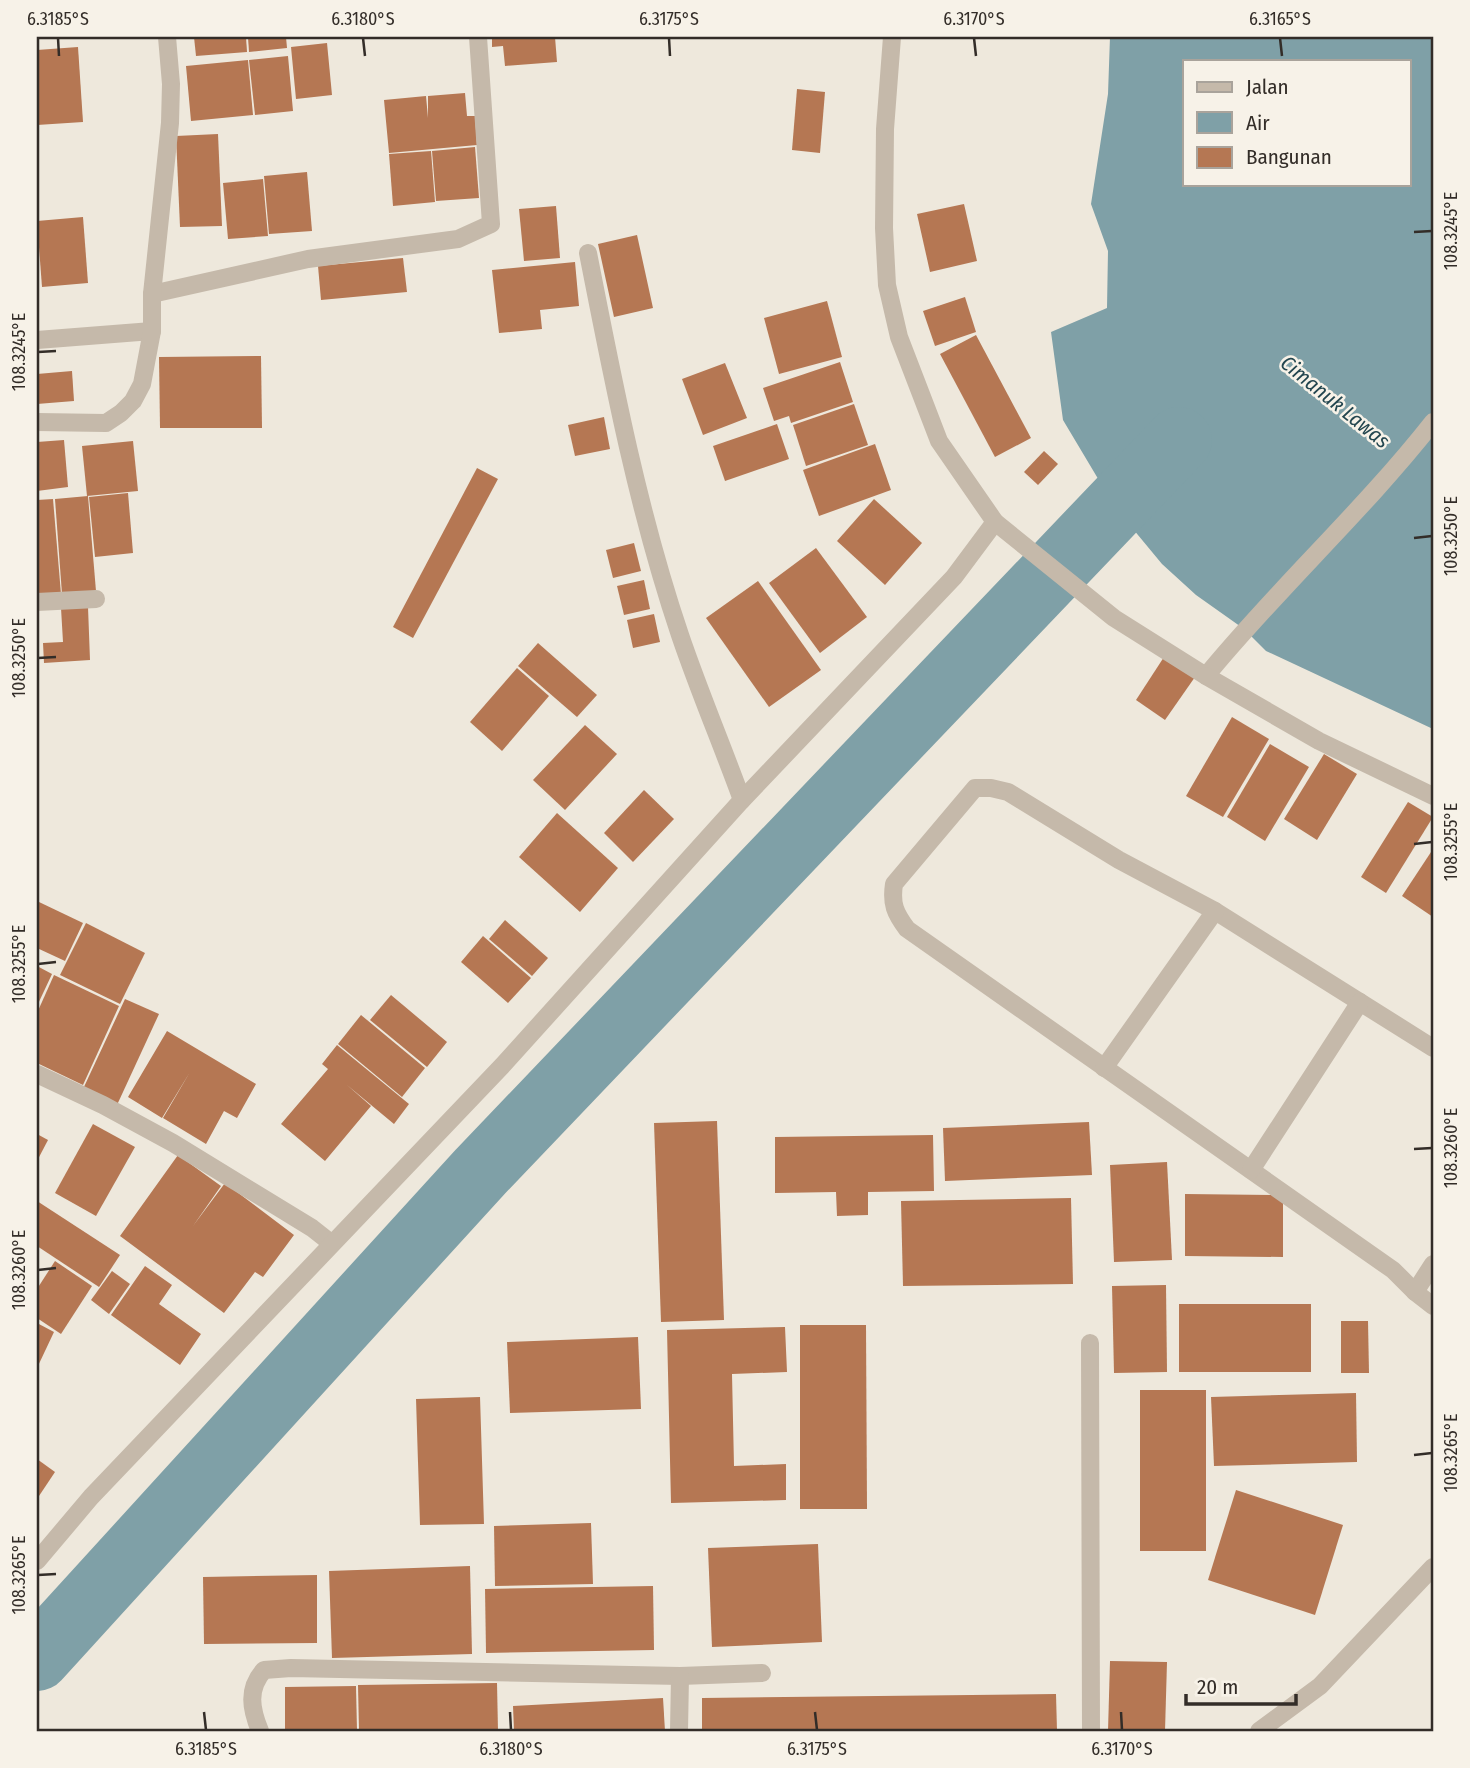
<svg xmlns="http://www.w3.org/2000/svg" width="1470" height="1768" font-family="'Fira Sans Condensed',sans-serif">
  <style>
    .water { fill: #7fa0a7; fill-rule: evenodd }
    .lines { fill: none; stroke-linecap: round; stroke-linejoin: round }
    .river { stroke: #7fa0a7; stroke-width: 66 }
    .building { fill: #b57753 }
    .minor { stroke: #c5b9aa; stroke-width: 18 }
    .ticks { fill: none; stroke: #332d28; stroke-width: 2.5 }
    .labels { text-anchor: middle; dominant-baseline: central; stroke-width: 5; stroke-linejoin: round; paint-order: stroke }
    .water-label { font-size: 21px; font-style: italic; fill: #23464f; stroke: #f7f2e8 }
    .neatline { fill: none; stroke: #332d28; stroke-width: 2.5 }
    .ticks-label { font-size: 18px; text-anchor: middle; fill: #332d28 }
  </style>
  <rect width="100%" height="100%" fill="#eee8dc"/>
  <path class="water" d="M1110,37H1433V729L1266,651L1244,629L1196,595L1162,564L1133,529L1097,477L1063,420L1051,332L1107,308L1108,251L1091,204L1108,94ZM1185,61H1409V184H1185Z"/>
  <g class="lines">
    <polyline class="river" points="37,1658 480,1172 1179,440"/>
  </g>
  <g class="building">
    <polygon points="194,37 246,37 247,52 196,56"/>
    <polygon points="248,37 286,37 287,48 249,52"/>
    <polygon points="492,37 555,37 557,62 505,66 503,46 492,47"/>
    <polygon points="327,43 332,95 296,99 291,47"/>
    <polygon points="78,47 83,122 37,125 37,50"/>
    <polygon points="288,56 293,111 255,115 249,60"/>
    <polygon points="248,60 253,115 191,121 186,66"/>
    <polygon points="797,89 825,92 820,153 792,150"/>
    <polygon points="465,93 467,116 475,116 477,145 389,153 384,100 426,96 428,118 428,96"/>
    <polygon points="218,134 222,226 180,227 176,136"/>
    <polygon points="475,147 479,198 436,201 432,151"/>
    <polygon points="431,151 435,202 393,206 389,154"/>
    <polygon points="307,172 312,231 269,234 264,176"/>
    <polygon points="263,179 268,236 228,239 223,183"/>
    <polygon points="964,204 977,261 930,272 917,214"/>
    <polygon points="556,206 560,258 524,261 519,209"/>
    <polygon points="83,217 88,283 42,287 37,221"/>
    <polygon points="637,235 653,308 614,317 598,244"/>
    <polygon points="403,258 407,292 321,300 318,266"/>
    <polygon points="575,262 579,306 540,310 542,329 499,333 492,270"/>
    <polygon points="965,297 976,332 935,346 923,311"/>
    <polygon points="827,301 842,357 779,374 764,318"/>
    <polygon points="976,335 1031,438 995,457 940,354"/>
    <polygon points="261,356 262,428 160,428 159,357"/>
    <polygon points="840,362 853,402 791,423 789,416 774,421 763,388"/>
    <polygon points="725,363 747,418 703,435 682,379"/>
    <polygon points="72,371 74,401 37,404 37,374"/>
    <polygon points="854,404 868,445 806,466 793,425"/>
    <polygon points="604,417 610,449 575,456 568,425"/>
    <polygon points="777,424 789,459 725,481 713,446"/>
    <polygon points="64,440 68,487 37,491 37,442"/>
    <polygon points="133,441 138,491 87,496 82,446"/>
    <polygon points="875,444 891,490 819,516 803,470"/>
    <polygon points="1044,451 1058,464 1038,485 1024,472"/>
    <polygon points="477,468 498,479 413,638 393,627"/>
    <polygon points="128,493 133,553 95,557 89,497"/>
    <polygon points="88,496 96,591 62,594 55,499"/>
    <polygon points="53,499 61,594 37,597 37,500"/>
    <polygon points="874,499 922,543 885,585 837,541"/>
    <polygon points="634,543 641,571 613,578 606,550"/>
    <polygon points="816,548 867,617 820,653 769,583"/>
    <polygon points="644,580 650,609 624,615 617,586"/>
    <polygon points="758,581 821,670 769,707 706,618"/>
    <polygon points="88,607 90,660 44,663 43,643 63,642 61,608"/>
    <polygon points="654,614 660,642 633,648 627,620"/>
    <polygon points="538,643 597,695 577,717 518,666"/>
    <polygon points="1164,657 1195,677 1165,720 1136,700"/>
    <polygon points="517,668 549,696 502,751 470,722"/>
    <polygon points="1232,717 1269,739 1223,817 1186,796"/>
    <polygon points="585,725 617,754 565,810 533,780"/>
    <polygon points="1270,744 1309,767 1265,841 1227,817"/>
    <polygon points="1324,754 1357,774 1317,840 1284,819"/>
    <polygon points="644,790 674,819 633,862 604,833"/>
    <polygon points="1408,802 1433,817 1386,893 1361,877"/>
    <polygon points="557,813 618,868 580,912 519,857"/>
    <polygon points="1433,849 1433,917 1402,896"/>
    <polygon points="39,902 83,923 65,961 37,948"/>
    <polygon points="505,920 548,958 532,976 489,939"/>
    <polygon points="86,923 145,953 120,1004 60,975"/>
    <polygon points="483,936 531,978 508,1003 461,962"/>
    <polygon points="37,966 52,974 37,1006"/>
    <polygon points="54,975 119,1006 83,1085 37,1063 37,1013"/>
    <polygon points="391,995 447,1042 427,1067 370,1020"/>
    <polygon points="125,999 159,1014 117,1105 83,1089"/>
    <polygon points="361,1015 425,1068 402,1097 338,1044"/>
    <polygon points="167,1031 256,1084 237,1118 224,1111 206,1144 163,1118 190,1072 162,1118 128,1097"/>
    <polygon points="337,1045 409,1104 394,1124 347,1085 371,1106 325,1161 281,1124 328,1069 322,1064"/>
    <polygon points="717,1121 724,1320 661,1322 654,1123"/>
    <polygon points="1089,1122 1092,1175 945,1181 943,1128"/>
    <polygon points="93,1124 135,1147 96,1216 55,1193"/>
    <polygon points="37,1134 48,1140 37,1161"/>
    <polygon points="933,1135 934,1191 868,1192 868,1215 837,1216 836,1192 775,1193 775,1137"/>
    <polygon points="178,1155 221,1186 193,1226 225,1183 294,1235 263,1277 255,1272 224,1313 120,1236"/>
    <polygon points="1167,1162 1172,1260 1114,1262 1110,1165"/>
    <polygon points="1185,1194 1283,1195 1283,1257 1185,1256"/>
    <polygon points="1071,1198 1073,1284 903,1286 901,1201"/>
    <polygon points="37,1201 120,1255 99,1287 37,1246"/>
    <polygon points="55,1261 92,1286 61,1334 37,1318 37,1289"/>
    <polygon points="145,1266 172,1285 159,1304 201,1334 180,1365 111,1315"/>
    <polygon points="112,1271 130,1284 109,1314 91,1300"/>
    <polygon points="1166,1285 1167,1372 1114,1373 1112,1286"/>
    <rect x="1179" y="1304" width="132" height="68"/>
    <polygon points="1341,1321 1368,1321 1369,1373 1341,1373"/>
    <polygon points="37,1323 54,1332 37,1368"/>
    <polygon points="800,1325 866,1325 867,1509 800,1509"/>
    <polygon points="785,1327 787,1372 732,1374 734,1466 786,1464 786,1500 671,1503 667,1330"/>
    <polygon points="638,1337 641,1409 510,1413 507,1342"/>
    <rect x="1140" y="1390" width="66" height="161"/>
    <polygon points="1356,1393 1357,1462 1214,1466 1211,1397"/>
    <polygon points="480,1397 484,1524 420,1525 416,1399"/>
    <polygon points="37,1459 55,1472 37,1499"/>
    <polygon points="1236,1490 1343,1525 1315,1615 1208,1580"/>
    <polygon points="591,1523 593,1584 495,1586 494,1526"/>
    <polygon points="818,1544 822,1642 712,1647 708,1548"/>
    <polygon points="470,1566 472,1654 332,1658 329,1571"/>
    <polygon points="317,1575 317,1643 204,1644 203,1577"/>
    <polygon points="653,1586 654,1650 486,1653 485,1589"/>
    <polygon points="1110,1661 1167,1662 1165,1731 1108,1731"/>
    <polygon points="497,1683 498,1731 359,1731 358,1685"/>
    <polygon points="356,1686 357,1731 285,1731 285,1687"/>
    <polygon points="1056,1694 1057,1731 702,1731 702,1698"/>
    <polygon points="663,1698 665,1731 514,1731 513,1706"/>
  </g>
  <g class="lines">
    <g class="minor">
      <path d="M588,253C613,381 638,511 680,635C699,691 722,745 742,800"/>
      <polyline points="152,294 308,259 458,239 491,224 478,37"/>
      <polyline points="37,340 152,331"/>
      <polyline points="37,422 106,423 121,413 133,401 142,384 152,331 152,294 170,123 171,84 167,37"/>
      <path d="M995,522L1114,618L1206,676C1278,588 1363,511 1433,422"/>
      <polyline points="37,602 96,599"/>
      <polyline points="1206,676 1319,741 1433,796"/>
      <path d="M1433,1048L1215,911L1119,860L1008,792L991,788H975L894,884C891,904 895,913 907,929L1393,1270L1415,1292L1433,1306"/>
      <polyline points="1104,1068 1215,911"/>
      <polyline points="37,1074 103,1105 173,1143 312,1228 331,1243"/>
      <polyline points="1251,1170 1360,1002"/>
      <polyline points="1415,1292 1433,1264"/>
      <polyline points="1090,1343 1091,1731"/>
      <polyline points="37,1561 91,1497 502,1066 742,800 954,577 995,522 939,441 899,337 887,285 884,228 885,129 892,37"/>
      <path d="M260,1731C251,1709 247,1689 264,1670L291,1668L680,1676L762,1673"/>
      <polyline points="679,1731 680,1676"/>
      <polyline points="1259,1731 1320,1686 1433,1567"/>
    </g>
  </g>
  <path class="ticks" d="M58,38L59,56M363,38L365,56M669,38L670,56M974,38L976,56M1280,38L1282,56M1414,232L1432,231M38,352L56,351M1414,538L1432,536M38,658L56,657M1414,844L1432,842M38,964L56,962M1414,1149L1432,1148M38,1270L56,1268M1414,1455L1432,1453M38,1575L56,1574M204,1712L206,1730M510,1712L511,1730M815,1712L817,1730M1121,1712L1122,1730"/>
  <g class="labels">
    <g class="water-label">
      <text transform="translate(1335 402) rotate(39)">Cimanuk Lawas</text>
    </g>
  </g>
  <rect width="1470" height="1768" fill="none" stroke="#f7f2e8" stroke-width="77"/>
  <rect x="1183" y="60" width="228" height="126" fill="#f7f2e8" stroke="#a9a39b" stroke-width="2"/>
  <rect x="1197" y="82" width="35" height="10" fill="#c5b9aa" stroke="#a9a39b" stroke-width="2"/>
  <text x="1246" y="94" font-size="21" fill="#332d28">Jalan</text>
  <rect x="1197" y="112" width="35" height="21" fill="#7fa0a7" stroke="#a9a39b" stroke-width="2"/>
  <text x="1246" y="130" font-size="21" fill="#332d28">Air</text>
  <rect x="1197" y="147" width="35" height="21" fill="#b57753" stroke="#a9a39b" stroke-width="2"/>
  <text x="1246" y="164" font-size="21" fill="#332d28">Bangunan</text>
  <path d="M1186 1694v10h110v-10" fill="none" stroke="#332d28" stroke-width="3.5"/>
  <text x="1197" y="1694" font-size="21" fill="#332d28" stroke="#f7f2e8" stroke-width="5" paint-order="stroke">20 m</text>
  <rect x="38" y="38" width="1394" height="1692" class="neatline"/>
  <g class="ticks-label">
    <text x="58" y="25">6.3185°S</text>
    <text x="363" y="25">6.3180°S</text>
    <text x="669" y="25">6.3175°S</text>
    <text x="974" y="25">6.3170°S</text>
    <text x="1280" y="25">6.3165°S</text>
    <text transform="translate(1451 231) rotate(-90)" y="6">108.3245°E</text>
    <text transform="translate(19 352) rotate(-90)" y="6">108.3245°E</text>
    <text transform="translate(1451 536) rotate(-90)" y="6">108.3250°E</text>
    <text transform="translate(19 658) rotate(-90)" y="6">108.3250°E</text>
    <text transform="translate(1451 842) rotate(-90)" y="6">108.3255°E</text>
    <text transform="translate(19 964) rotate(-90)" y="6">108.3255°E</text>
    <text transform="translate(1451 1148) rotate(-90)" y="6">108.3260°E</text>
    <text transform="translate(19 1270) rotate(-90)" y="6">108.3260°E</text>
    <text transform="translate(1451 1453) rotate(-90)" y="6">108.3265°E</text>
    <text transform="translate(19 1575) rotate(-90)" y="6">108.3265°E</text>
    <text x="206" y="1755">6.3185°S</text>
    <text x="511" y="1755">6.3180°S</text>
    <text x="817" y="1755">6.3175°S</text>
    <text x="1122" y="1755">6.3170°S</text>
  </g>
</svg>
